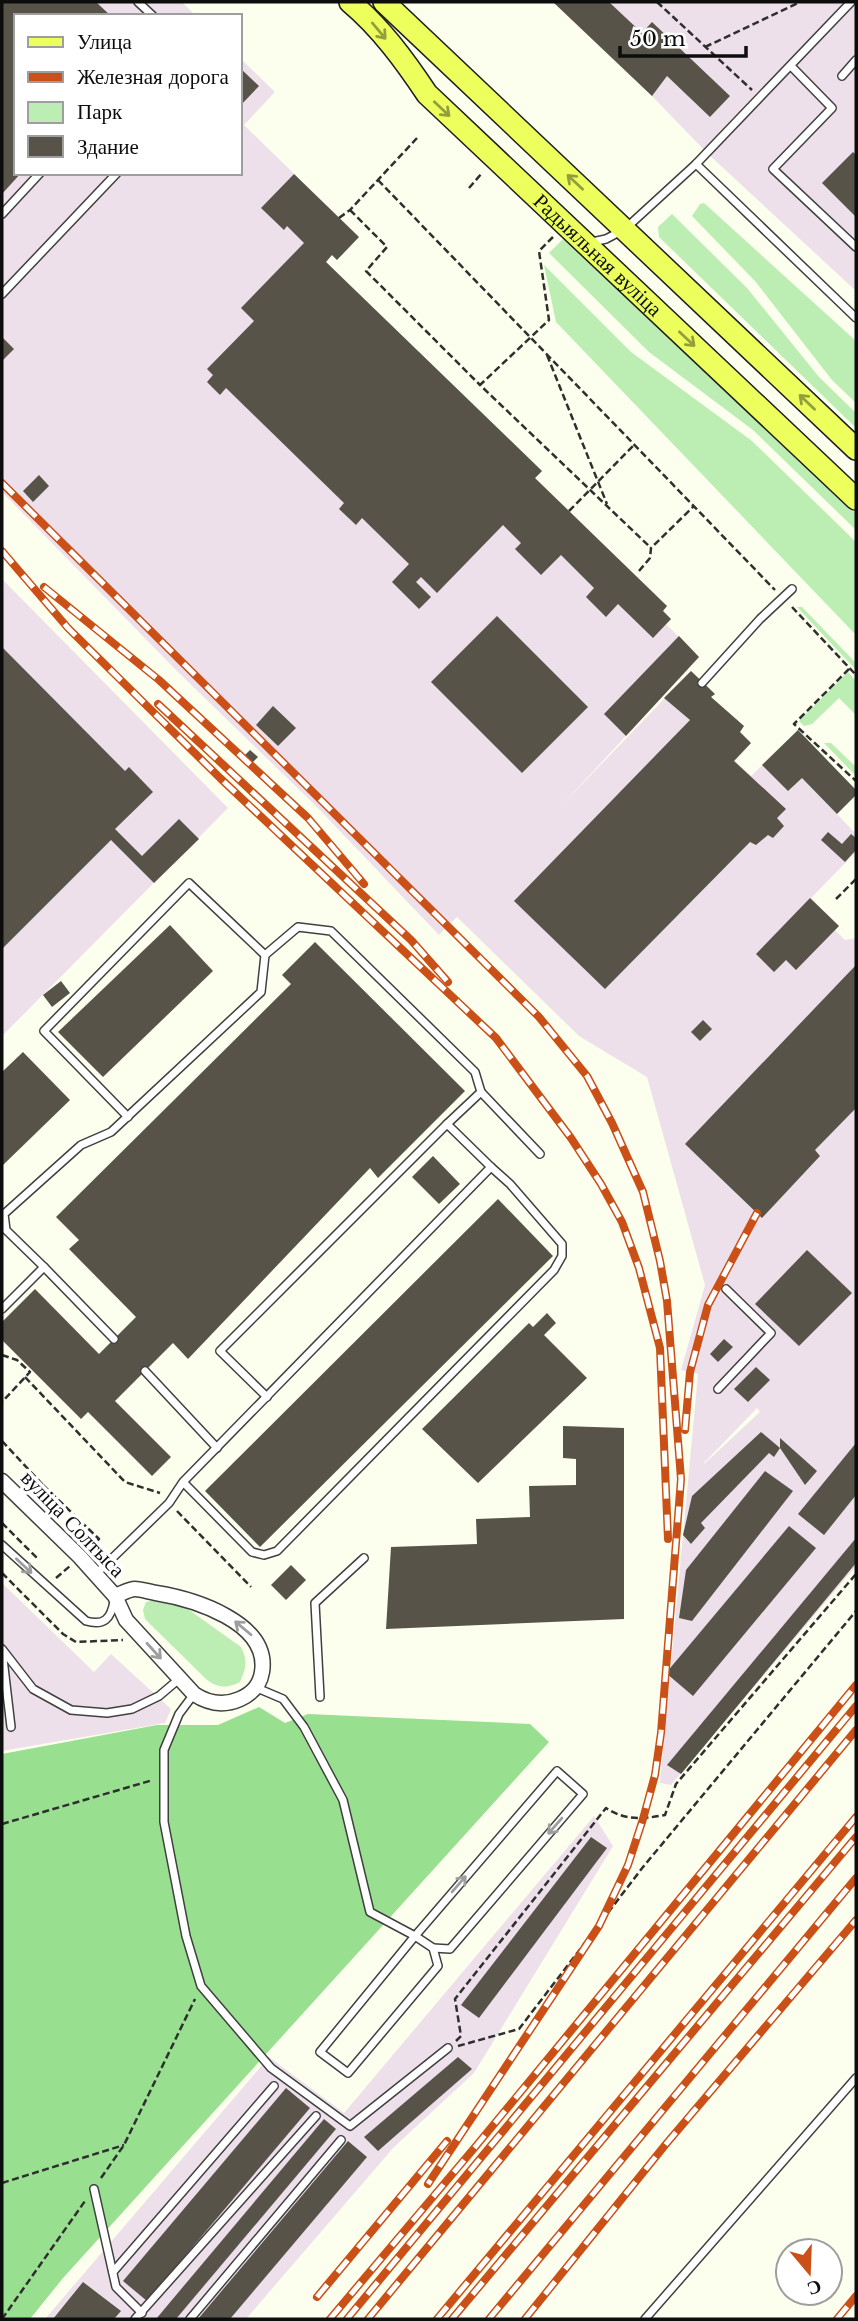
<svg xmlns="http://www.w3.org/2000/svg" width="858" height="2321" font-family="'Libre Baskerville',serif">
  <style>
    .industrial { fill: #ede0ea; fill-rule: evenodd }
    .green { fill: #bcedb3 }
    .forest { fill: #98df90 }
    .building { fill: #575348 }
    .lines { fill: none; stroke-linecap: round; stroke-linejoin: round }
    .lane-casing { stroke: #404040; stroke-width: 10 }
    .street-casing { stroke: #404040; stroke-width: 17 }
    .primary-casing { stroke: #1e1e1e; stroke-width: 24 }
    .path { stroke: #2f2f2f; stroke-width: 2.5; stroke-dasharray: 7 3.5; stroke-linecap: butt }
    .lane { stroke: #fff; stroke-width: 7 }
    .street { stroke: #fff; stroke-width: 14 }
    .primary { stroke: #ecff5d; stroke-width: 21 }
    .rail-casing { stroke: #ca5018; stroke-width: 8 }
    .rail { stroke: #fff; stroke-width: 5; stroke-dasharray: 16; stroke-linecap: butt }
    .oneway { stroke: #939e3d }
    .oneway2 { stroke: #9e9e9e }
    .labels { text-anchor: middle; dominant-baseline: central; stroke-width: 7; stroke-linejoin: round; paint-order: stroke }
    .street-label { font-size: 21px; fill: #0d0d0d; stroke: #fff }
  </style>
  <rect width="100%" height="100%" fill="#fcffed"/>
  <g class="industrial">
    <path d="M2,2H182L196,16H16V173H240V58L275,92L244,125L359,237L337,260L332,255L326,262L542,471L535,479L667,606L663,611L671,619L666,624L699,657L561,806L691,671L715,694L711,697L744,726L740,732L751,743L735,761L751,776L798,730L856,790V795L837,814L856,834V852L811,898L839,926L835,930L845,940L856,938V1566L671,1785L660,1783L698,1374L681,1370L705,1285L647,1077L579,1036L457,917L439,935L316,806L178,672L2,492ZM757,1408L760,1412L704,1464V1463Z"/>
    <polygon points="553,2 856,2 856,291 707,153 652,96"/>
    <polygon points="2,579 228,808 2,1036"/>
    <polygon points="2,1583 94,1672 111,1654 171,1709 165,1723 2,1751"/>
    <polygon points="594,1816 613,1846 474,2073 394,2147 246,2319 45,2319 269,2057 344,2113"/>
  </g>
  <g class="green">
    <polygon points="704,203 856,341 856,403 832,380 755,281 692,216 700,204"/>
    <polygon points="672,214 747,288 819,377 856,413 856,428 659,237 658,227"/>
    <polygon points="564,238 601,266 856,513 856,530 753,430 649,352 549,253"/>
    <polygon points="544,265 631,352 752,441 856,542 856,635 556,322"/>
    <polygon points="797,607 802,607 856,663 856,670"/>
    <polygon points="848,672 856,681 856,715 839,698 812,724 804,726 799,721"/>
    <polygon points="824,743 831,743 856,767 856,776"/>
    <path d="M155,1600L185,1607L241,1647C248,1661 246,1668 240,1682C227,1689 216,1688 205,1678L145,1619L143,1610L146,1602Z"/>
  </g>
  <polygon class="forest" points="259,1707 285,1723 308,1714 530,1724 549,1742 63,2278 30,2319 2,2319 2,1754 157,1725 218,1725"/>
  <g class="building">
    <polygon points="2,2 96,2 111,16 16,16 16,173 21,173 2,194"/>
    <polygon points="553,2 609,2 642,33 652,22 730,96 710,117 667,76 652,96"/>
    <polygon points="240,68 259,86 240,106"/>
    <polygon points="853,152 856,155 856,217 822,183"/>
    <polygon points="294,174 359,237 337,260 332,255 326,262 542,471 535,478 667,606 663,611 671,619 653,638 618,604 606,617 586,597 594,588 561,555 541,575 515,549 521,543 503,525 437,593 421,577 416,582 431,597 419,609 392,582 409,564 362,518 356,525 339,509 344,503 226,388 220,395 207,382 213,375 207,369 254,321 241,308 304,243 287,226 284,230 261,208"/>
    <polygon points="2,337 14,349 2,361"/>
    <polygon points="39,475 49,486 33,502 23,491"/>
    <polygon points="497,616 588,707 522,773 431,682"/>
    <polygon points="679,636 699,657 626,736 604,714"/>
    <polygon points="2,647 125,771 129,767 153,792 115,829 142,856 179,819 199,839 154,883 111,840 2,949"/>
    <polygon points="691,671 715,694 711,697 744,726 740,732 751,743 734,761 786,809 777,818 784,826 773,838 768,835 756,845 750,842 605,989 514,901 690,720 664,698"/>
    <polygon points="273,706 296,728 278,746 256,725"/>
    <polygon points="798,730 856,790 856,795 837,814 802,778 788,791 762,765"/>
    <polygon points="250,750 258,757 252,763 244,756"/>
    <polygon points="828,832 842,844 851,834 856,838 856,850 845,862 821,840"/>
    <polygon points="810,898 839,926 796,970 786,960 774,972 756,954"/>
    <polygon points="170,925 213,971 103,1077 58,1032"/>
    <polygon points="315,942 465,1091 378,1178 370,1168 188,1359 173,1343 115,1401 171,1457 152,1476 88,1412 81,1419 2,1340 2,1322 35,1289 99,1354 136,1317 69,1249 79,1240 56,1217 291,984 282,975"/>
    <polygon points="856,965 856,1108 815,1150 820,1156 762,1218 685,1144"/>
    <polygon points="61,981 70,993 52,1007 43,995"/>
    <polygon points="703,1020 712,1029 700,1041 691,1032"/>
    <polygon points="23,1052 70,1100 2,1166 2,1072"/>
    <polygon points="433,1156 460,1184 439,1204 412,1177"/>
    <polygon points="498,1199 553,1256 260,1547 205,1491"/>
    <polygon points="807,1250 852,1293 799,1346 755,1304"/>
    <polygon points="547,1313 556,1323 544,1335 587,1378 478,1483 422,1429 529,1323 533,1327"/>
    <polygon points="724,1339 733,1347 718,1362 710,1354"/>
    <polygon points="756,1367 770,1380 748,1402 734,1389"/>
    <polygon points="563,1426 624,1428 624,1619 386,1629 391,1547 477,1544 476,1519 530,1517 529,1486 576,1485 576,1459 563,1458"/>
    <polygon points="761,1432 780,1448 774,1457 769,1453 701,1523 705,1528 691,1544 683,1535 692,1496"/>
    <polygon points="780,1438 817,1471 805,1485 780,1448"/>
    <polygon points="856,1443 856,1495 824,1535 798,1514"/>
    <polygon points="765,1471 793,1491 692,1621 679,1618 686,1570"/>
    <polygon points="789,1526 816,1548 693,1696 666,1673"/>
    <polygon points="856,1538 856,1563 681,1774 667,1765"/>
    <polygon points="291,1565 306,1580 286,1600 271,1585"/>
    <polygon points="591,1837 607,1848 479,2018 461,2005"/>
    <polygon points="458,2057 472,2069 378,2151 364,2137"/>
    <polygon points="286,2088 310,2108 147,2301 123,2281"/>
    <polygon points="324,2119 336,2129 176,2319 156,2319"/>
    <polygon points="348,2141 367,2157 230,2319 198,2319"/>
    <polygon points="83,2282 121,2311 114,2319 53,2319"/>
  </g>
  <g class="lines">
    <g class="lane-casing">
      <g id="lane">
        <polyline points="138,2 153,16"/>
        <polyline points="791,66 832,108 773,169 856,247"/>
        <polyline points="842,76 856,60"/>
        <polyline points="696,164 856,318"/>
        <polyline points="2,214 40,173"/>
        <polyline points="592,242 606,239 625,229 696,164 851,2"/>
        <polyline points="2,294 117,173"/>
        <polyline points="702,683 760,619 792,589"/>
        <polyline points="481,1092 540,1154"/>
        <polyline points="128,1117 44,1031 189,883 265,955"/>
        <polyline points="44,1267 114,1339"/>
        <polyline points="2,1309 44,1267 6,1230 4,1214 81,1145 111,1132 261,992 265,955 298,927 331,931 475,1072 481,1092 447,1124 491,1167"/>
        <polyline points="145,1371 217,1448"/>
        <polyline points="718,1389 771,1333 726,1289"/>
        <polyline points="267,1397 220,1351 447,1124"/>
        <path d="M2,1545L86,1621C104,1626 111,1619 114,1601"/>
        <polyline points="96,1574 169,1503 183,1482 491,1167 510,1184 562,1244 562,1256 554,1270 277,1551 264,1555 252,1552 183,1482"/>
        <polyline points="2,1649 33,1689 71,1710 107,1713 132,1709 159,1696 179,1679"/>
        <polyline points="2,1650 11,1727"/>
        <polyline points="257,1688 283,1699 304,1727 343,1800 370,1912 415,1936 557,1771 583,1794 450,1949 433,1948"/>
        <polyline points="194,1694 179,1714 164,1750 164,1822 186,1936 201,1986 271,2068 350,2126 448,2048"/>
        <polyline points="320,1697 315,1603 364,1558"/>
        <polygon points="415,1936 433,1948 438,1966 348,2073 320,2052"/>
        <polyline points="94,2189 116,2287 142,2313"/>
        <polyline points="113,2272 274,2086"/>
        <polyline points="135,2319 316,2116"/>
        <polyline points="190,2319 341,2140"/>
        <polyline points="645,2319 856,2078"/>
      </g>
    </g>
    <g class="street-casing">
      <path id="street" d="M2,1481L80,1557L115,1596L126,1620L194,1694C209,1704 224,1706 240,1699C253,1693 260,1685 262,1672C270,1622 193,1599 156,1593C150,1592 141,1589 135,1589C129,1589 121,1594 115,1596"/>
    </g>
    <g class="primary-casing">
      <g id="primary">
        <path id="s1" d="M350,2C381,28 405,61 427,94L856,499"/>
        <polyline points="384,2 856,449"/>
      </g>
    </g>
    <g class="path">
      <polyline points="657,2 752,90"/>
      <polyline points="705,47 800,2"/>
      <polyline points="378,180 775,590"/>
      <polyline points="469,188 482,173"/>
      <polyline points="350,210 387,247 366,271 480,385"/>
      <polyline points="339,218 350,210 417,138"/>
      <polyline points="553,237 539,251 549,320 480,385 651,548"/>
      <polyline points="547,355 607,504"/>
      <polyline points="569,511 635,444"/>
      <polyline points="639,571 650,558 651,548 694,506"/>
      <polyline points="792,607 856,675"/>
      <polyline points="849,669 794,724 856,781"/>
      <polyline points="836,899 856,879"/>
      <polyline points="2,1355 17,1360 30,1372 2,1402"/>
      <polyline points="25,1377 125,1482 160,1493"/>
      <polyline points="2,1441 43,1485 37,1492"/>
      <polyline points="43,1485 99,1539 90,1547"/>
      <polyline points="177,1511 251,1587"/>
      <polyline points="2,1523 37,1558"/>
      <polyline points="2,1573 63,1634 76,1642 123,1640"/>
      <polyline points="56,1578 70,1566"/>
      <polyline points="2,1824 153,1780"/>
      <path d="M456,2041L461,2036L455,1999L606,1808C626,1821 643,1819 665,1815L676,1784L856,1574"/>
      <polyline points="458,2046 519,2029 643,1867 856,1611"/>
      <polyline points="101,2178 124,2145 195,1999"/>
      <polyline points="2,2183 124,2145"/>
      <polyline points="2,2319 85,2201"/>
    </g>
    <use href="#lane" class="lane"/>
    <use href="#street" class="street"/>
    <use href="#primary" class="primary"/>
    <g class="rail-casing">
      <g id="rail">
        <polyline points="2,483 539,1017 587,1076 612,1123 643,1192 660,1261 667,1301 681,1479 661,1733 655,1775 643,1819 628,1865 599,1926 428,2184"/>
        <polyline points="2,551 68,628 220,778 496,1038 571,1138 601,1184 622,1222 639,1268 660,1348 668,1539"/>
        <polyline points="44,587 159,680 308,818 364,884"/>
        <polyline points="158,704 411,940 448,982"/>
        <polyline points="685,1430 690,1372 708,1305 757,1213"/>
        <polyline points="317,2297 447,2141"/>
        <polyline points="330,2319 476,2146 856,1685"/>
        <polyline points="347,2319 856,1706"/>
        <polyline points="368,2319 856,1730"/>
        <polyline points="437,2319 856,1817"/>
        <polyline points="452,2319 856,1837"/>
        <polyline points="489,2319 856,1878"/>
        <polyline points="525,2319 666,2144 856,1920"/>
        <polyline points="837,2319 856,2296"/>
      </g>
    </g>
    <use href="#rail" class="rail"/>
  </g>
  <defs><path id="oneway-shaft" d="M-6 0H5M1.5-3L5.5 0L1.5 3" fill="none" stroke-width="1.6" stroke-linecap="round" stroke-linejoin="round" transform="scale(1.75)"/></defs>
  <g class="oneway">
    <use href="#oneway-shaft" transform="translate(379 31) rotate(50)"/>
    <use href="#oneway-shaft" transform="translate(442 109) rotate(43)"/>
    <use href="#oneway-shaft" transform="translate(575 182) rotate(-137)"/>
    <use href="#oneway-shaft" transform="translate(687 339) rotate(43)"/>
    <use href="#oneway-shaft" transform="translate(807 402) rotate(-136)"/>
  </g>
  <g class="oneway2">
    <use href="#oneway-shaft" transform="translate(24 1566) rotate(43)"/>
    <use href="#oneway-shaft" transform="translate(243 1628) rotate(-140)"/>
    <use href="#oneway-shaft" transform="translate(154 1651) rotate(48)"/>
    <use href="#oneway-shaft" transform="translate(555 1826) rotate(131)"/>
    <use href="#oneway-shaft" transform="translate(459 1884) rotate(-49)"/>
  </g>
  <g class="labels">
    <g class="street-label">
      <text stroke="none"><textPath href="#s1" startOffset="355">Радыяльная вуліца</textPath></text>
      <text transform="translate(73 1524) rotate(46)">вуліца Солтыса</text>
    </g>
  </g>
  <rect width="858" height="2321" fill="none" stroke="#0d0d0d" stroke-width="7"/>
  <rect x="14" y="14" width="228" height="161" fill="#ffffff" stroke="#9e9e9e" stroke-width="2"/>
  <rect x="28" y="37" width="35" height="10" fill="#ecff5d" stroke="#9e9e9e" stroke-width="2"/>
  <text x="77" y="49" font-size="21" fill="#0d0d0d">Улица</text>
  <rect x="28" y="72" width="35" height="10" fill="#ca5018" stroke="#9e9e9e" stroke-width="2"/>
  <text x="77" y="84" font-size="21" fill="#0d0d0d">Железная дорога</text>
  <rect x="28" y="102" width="35" height="21" fill="#bcedb3" stroke="#9e9e9e" stroke-width="2"/>
  <text x="77" y="119" font-size="21" fill="#0d0d0d">Парк</text>
  <rect x="28" y="136" width="35" height="21" fill="#575348" stroke="#9e9e9e" stroke-width="2"/>
  <text x="77" y="154" font-size="21" fill="#0d0d0d">Здание</text>
  <g transform="translate(809 2272) rotate(161)"><circle r="33" fill="#ffffff" stroke="#9e9e9e" stroke-width="2"/>
  <path d="M0-5L12 26L0 18L-12 26Z" fill="#ca5018"/>
  <text y="-10" font-size="19" font-weight="bold" text-anchor="middle" fill="#0d0d0d">С</text>
  </g>
  <path d="M620 46v10h126v-10" fill="none" stroke="#0d0d0d" stroke-width="3.5"/>
  <text x="630" y="46" font-size="21" fill="#0d0d0d" stroke="#ffffff" stroke-width="5" paint-order="stroke">50 m</text>
</svg>
